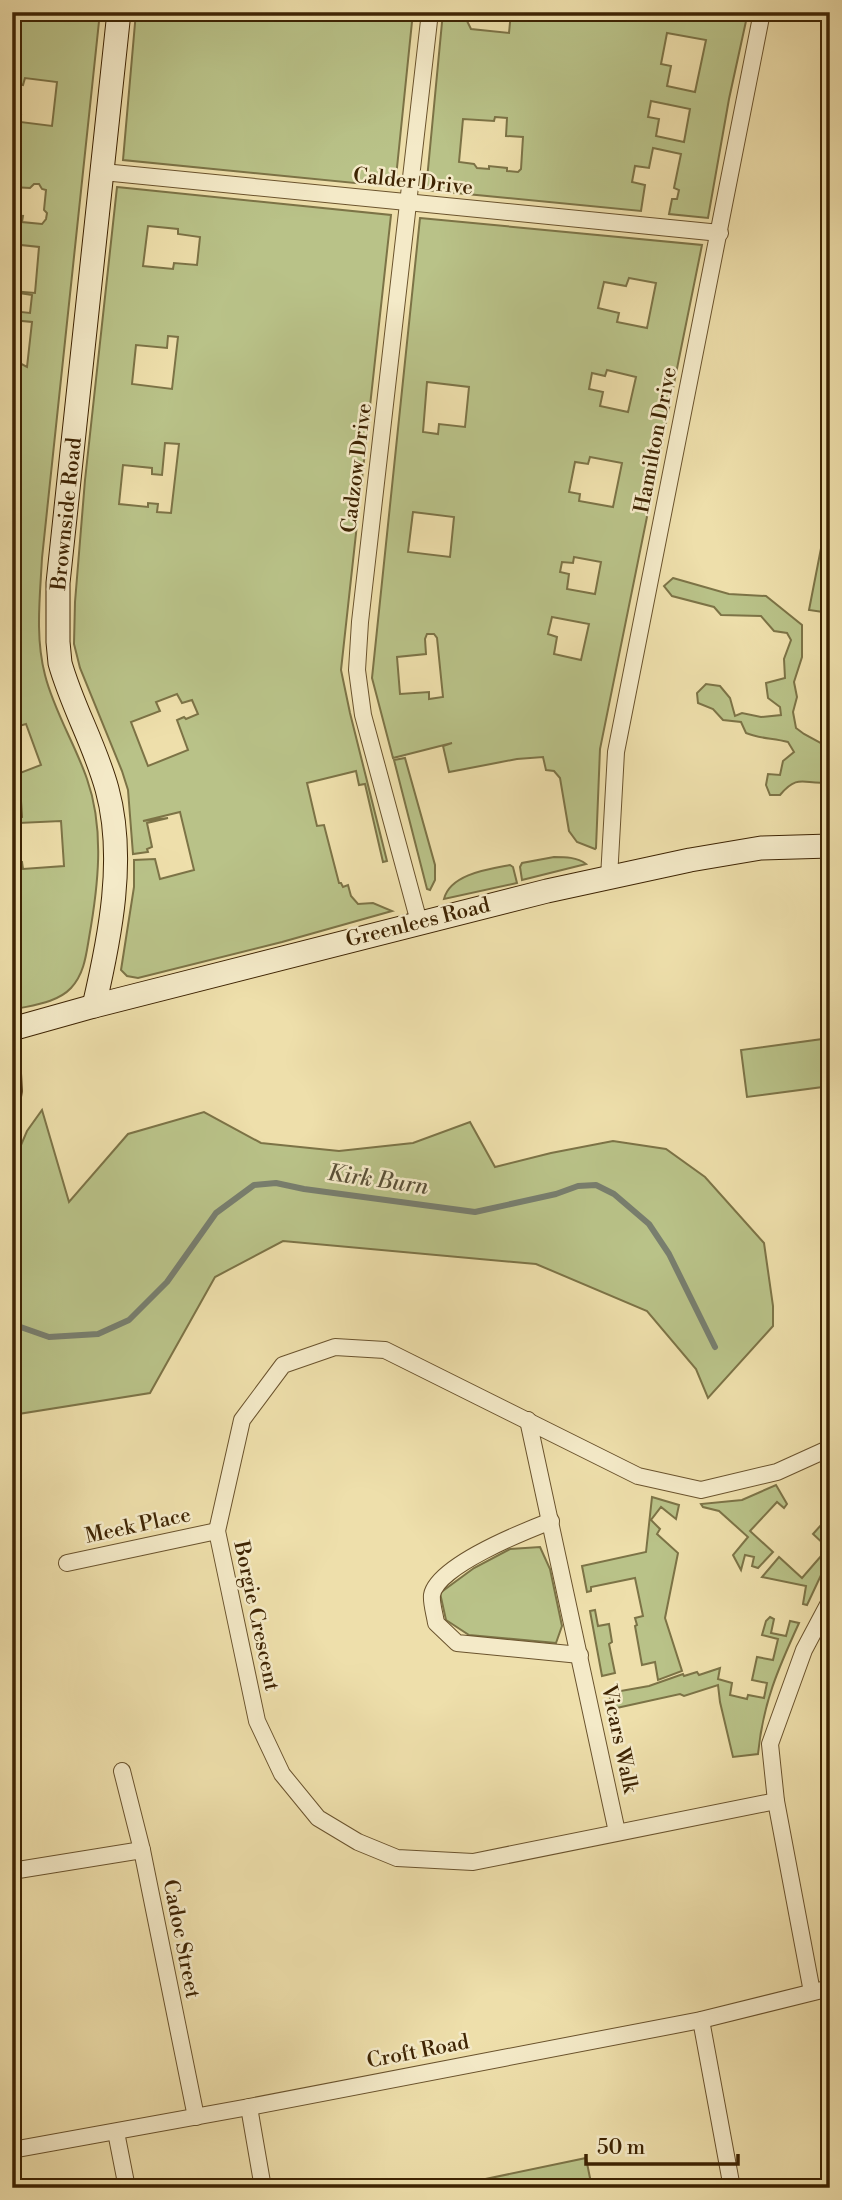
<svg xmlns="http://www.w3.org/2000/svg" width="842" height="2200" font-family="'Libre Bodoni',serif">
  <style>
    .green { fill: #b9c288; stroke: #7c7346; stroke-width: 2; fill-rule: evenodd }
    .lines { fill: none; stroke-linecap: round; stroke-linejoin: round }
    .stream { stroke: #787e6e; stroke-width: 6 }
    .street-casing { stroke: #6a532d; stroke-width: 18 }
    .secondary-casing { stroke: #3e2403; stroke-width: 25 }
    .street { stroke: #f4eac8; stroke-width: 16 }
    .secondary { stroke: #f4eac8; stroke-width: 23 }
    .labels { text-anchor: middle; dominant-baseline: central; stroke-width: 5; stroke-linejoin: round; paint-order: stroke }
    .street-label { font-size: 21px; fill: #3e2403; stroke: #f4eac8 }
    .water-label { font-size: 23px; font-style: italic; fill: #5b5138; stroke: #f4eac8 }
  </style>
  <rect width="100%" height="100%" fill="#eedfab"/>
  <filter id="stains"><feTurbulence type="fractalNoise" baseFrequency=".00286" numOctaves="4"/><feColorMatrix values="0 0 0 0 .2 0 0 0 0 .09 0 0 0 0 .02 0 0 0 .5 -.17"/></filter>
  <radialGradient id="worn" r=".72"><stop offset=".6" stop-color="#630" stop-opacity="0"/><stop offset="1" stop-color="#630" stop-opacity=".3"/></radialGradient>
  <g class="green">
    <path d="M12,12L64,16L65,12H100L42,558C40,597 35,637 45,675C54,711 75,744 87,779C105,830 98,887 89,938C86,956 84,974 71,988C57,1003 32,1005 12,1010V862H22L23,869L64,866L61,821L19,823V818L22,817L21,801L12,802V774L15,775L41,765L26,724L12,728V471L16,472L19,451L12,448V359L27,367L32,322L12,320V311L30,313L32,295L12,292V291L35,293L39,247L12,244V215L23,216L22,222L42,224L46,219L47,213L44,210L46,190L42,189L39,184H34L30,188L12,187V114L21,115L20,122L52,126L57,82L25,78L23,85L17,84L18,75L12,74Z"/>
    <polygon points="136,12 413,12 395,187 123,160"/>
    <path d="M443,12H472L471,17L467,21L471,29L509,33L511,12H748L729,99L708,218L669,214L672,199H677L679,190L674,188L681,154L653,148L649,168L635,166L632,182L645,185L641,211L426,190ZM667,33L706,40L695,92L667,86L671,66L661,64ZM651,101L690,109L684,142L656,136L659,119L648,117ZM495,117L507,118L506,136L523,137L521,169L518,172L507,171V168L489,166V169L477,168L474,164L459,162L463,119L494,121Z"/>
    <path d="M117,187L391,215L341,670L350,713L387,861L383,862L365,784L359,785L356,771L307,783L317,826L324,825L339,883H341L343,887L348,885L351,896L358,904L373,903L392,911L282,942L138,978L127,976L121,970L134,887V860L155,859L160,879L194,870L180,812L143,821L168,818L147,823L152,847L147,849L148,852L133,854L128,790L122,771L80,668L74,644L75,602L85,480ZM148,226L178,229V234L200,237L197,265L174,263L173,269L143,266ZM168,336L178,337L172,389L132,384L136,345L167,348ZM165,443L179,444L171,513L157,512L158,504L148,503V507L119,504L123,465L152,468V474L162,475ZM177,694L182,703L192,700L198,714L186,719L184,717L177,720L188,750L148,766L131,722L160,711L156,702Z"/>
    <path d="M420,218L702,245L600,749L596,848L595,849L577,842L569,831L560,778L554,771L546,770L543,757L517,759L449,772L443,746L452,743L393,758L372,678ZM629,278L656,283L647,328L617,322L619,313L598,308L604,282L626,286ZM607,370L636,377L628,412L600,406L603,392L589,389L592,373L605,376ZM427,382L469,387L465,427L439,424L438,434L423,432ZM590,457L622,463L613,507L579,501L580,494L569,492L575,462L588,464ZM413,512L454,517L450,557L408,552ZM574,557L601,562L595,594L567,589L569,574L560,572L562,562L573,563ZM552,617L589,624L581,660L554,654L557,637L548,634ZM427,634H434L437,638L443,697L429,699V692L400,694L397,657L426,654L425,639Z"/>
    <polygon points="830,502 830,613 809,610"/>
    <path d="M673,578L729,594L766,596L802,625V657L794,682L797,697L793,712L796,728L804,734L830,748V782C805,786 799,772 780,795H770L766,785L768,774L780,775L783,761L794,752L788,742C774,738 760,739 746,733L741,722L723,720L713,709L698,703L697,693L706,684L720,686L730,698L735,716L742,713L761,717L781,715L780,707L768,698L766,683L785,678L784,659L791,640L787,633L774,631L761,616L721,615L714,607L672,596L664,586Z"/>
    <polygon points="405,758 435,865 435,880 430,890 427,889 394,760"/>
    <path d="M554,857C565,857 577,857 586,864L522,880L520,867L522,863Z"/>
    <path d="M510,865L513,867L517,883L444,899C450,874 489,869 510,865Z"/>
    <polygon points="830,1038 830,1086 747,1097 741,1050"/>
    <polygon points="42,1110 69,1202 128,1134 204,1112 261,1143 339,1151 413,1143 470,1122 495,1167 551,1153 613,1141 666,1149 705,1177 764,1243 773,1306 773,1326 708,1398 696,1369 647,1311 536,1264 283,1241 215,1277 150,1393 12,1415 12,1166 27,1131"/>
    <polygon points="776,1485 787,1504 784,1508 777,1502 750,1531 773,1552 758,1568 752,1566 754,1557 745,1555 741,1570 733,1555 748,1537 719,1511 703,1507 701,1504 742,1500"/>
    <polygon points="652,1497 679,1505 676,1519 661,1507 651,1520 660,1529 657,1534 678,1553 665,1618 682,1671 658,1680 655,1662 642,1665 635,1626 637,1625 635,1618 643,1616 635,1578 591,1587 591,1591 587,1592 582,1566 646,1552"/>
    <polygon points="830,1515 830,1556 807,1605 803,1604 806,1586 762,1577 779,1557 802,1578 828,1548 813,1534"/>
    <polygon points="540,1547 550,1569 562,1626 556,1643 469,1635 446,1620 440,1593 474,1568 510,1549"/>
    <polygon points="595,1610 598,1626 609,1624 612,1642 609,1644 615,1673 602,1676 590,1611"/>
    <path d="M770,1617L774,1619L771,1633L786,1636L790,1621L799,1623C778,1669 763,1703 758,1754L733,1757L720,1702L718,1685L684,1696L680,1694L612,1709L609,1693L649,1686L683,1674L684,1676L697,1672L699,1675L720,1668L718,1679L732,1683L730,1695L747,1699L748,1695L764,1698L767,1683L752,1680L757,1657L773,1660L778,1639L762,1635L766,1621Z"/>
    <polygon points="586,2158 592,2188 472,2188 471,2182"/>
  </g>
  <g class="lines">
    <polyline class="stream" points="12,1324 49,1337 98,1334 129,1320 167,1282 216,1213 254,1185 276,1183 304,1189 475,1212 556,1194 578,1186 596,1185 614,1194 649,1224 669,1254 715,1347"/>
    <g class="street-casing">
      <g id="street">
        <polyline points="103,172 720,233"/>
        <polyline points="609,878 616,752 762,12"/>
        <polyline points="419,922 363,715 357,670 360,622 430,12"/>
        <polyline points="12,1056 14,1091 12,1102"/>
        <polyline points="528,1420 617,1832"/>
        <path d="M551,1521C525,1531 437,1566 432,1595C431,1603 435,1615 436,1623L457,1643L580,1655"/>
        <polyline points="67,1563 217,1531"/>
        <polyline points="122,1771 142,1850 196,2117"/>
        <polyline points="776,1801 473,1862 397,1858 358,1842 318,1818 282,1774 257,1721 217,1531 242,1420 283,1365 335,1347 385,1350 638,1476 701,1490 777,1472 830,1448"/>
        <polyline points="12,1871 142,1850"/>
        <polyline points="812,1992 776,1801 770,1744 804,1650 830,1601"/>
        <polyline points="701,2020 732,2188"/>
        <polyline points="249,2107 263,2188"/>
        <polyline points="116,2132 127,2188"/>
        <polyline points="12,2150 249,2107 701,2020 830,1988"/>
      </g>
    </g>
    <g class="secondary-casing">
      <g id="secondary">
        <path d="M94,1006C110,937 126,858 107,789C95,745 72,706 60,663L58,642V583L119,12"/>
        <polyline points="12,1029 94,1006 547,891 690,860 761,848 830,846"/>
      </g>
    </g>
    <use href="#street" class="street"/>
    <use href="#secondary" class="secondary"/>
  </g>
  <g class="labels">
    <g class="street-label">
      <text transform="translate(413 182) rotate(6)">Calder Drive</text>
      <text transform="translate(656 440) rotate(-79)">Hamilton Drive</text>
      <text transform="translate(357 468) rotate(-83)">Cadzow Drive</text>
      <text transform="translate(67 514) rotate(-84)">Brownside Road</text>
      <text transform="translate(418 923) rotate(-14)">Greenlees Road</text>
      <text transform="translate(138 1526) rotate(-12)">Meek Place</text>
      <text transform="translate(256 1616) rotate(78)">Borgie Crescent</text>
      <text transform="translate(619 1739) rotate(78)">Vicars Walk</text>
      <text transform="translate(181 1939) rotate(79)">Cadoc Street</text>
      <text transform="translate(418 2052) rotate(-11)">Croft Road</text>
    </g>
    <g class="water-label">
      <text transform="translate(378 1180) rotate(8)">Kirk Burn</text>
    </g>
  </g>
  <rect width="842" height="2200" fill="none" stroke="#eedfab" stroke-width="42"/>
  <rect x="14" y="14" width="814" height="2172" fill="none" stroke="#3e2403" stroke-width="3.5"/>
  <rect x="21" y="21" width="800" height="2158" fill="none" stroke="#3e2403" stroke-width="2"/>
  <path d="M586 2154v10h152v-10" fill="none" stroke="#3e2403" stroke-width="3.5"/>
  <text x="597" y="2154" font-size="21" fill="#3e2403" stroke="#f4eac8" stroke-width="5" paint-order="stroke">50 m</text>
  <rect width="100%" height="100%" filter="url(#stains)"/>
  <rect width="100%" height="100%" fill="url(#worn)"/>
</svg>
